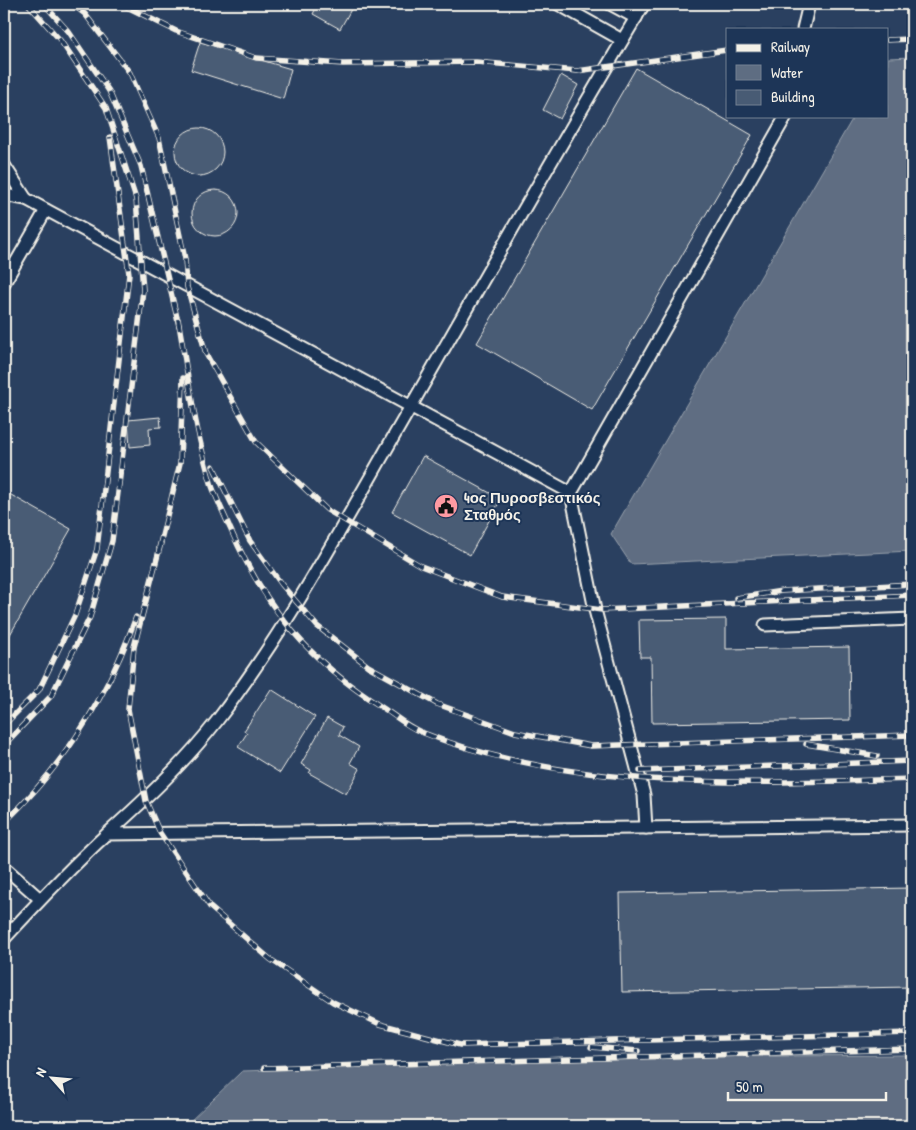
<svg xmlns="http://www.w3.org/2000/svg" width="916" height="1130" font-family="'Patrick Hand',sans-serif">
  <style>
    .built { fill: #2a4060 }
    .water { fill: #5e6d82; stroke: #9aa2ab }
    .building { fill: #485b74; stroke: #f4f1e8 }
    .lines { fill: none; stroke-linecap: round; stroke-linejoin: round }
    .lane-casing { stroke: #f4f1e8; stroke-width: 15 }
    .lane { stroke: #1d3557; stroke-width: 11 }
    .rail-casing { stroke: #f4f1e8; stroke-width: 5.5 }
    .rail { stroke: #1d3557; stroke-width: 4; stroke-dasharray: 11; stroke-linecap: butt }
    .labels { text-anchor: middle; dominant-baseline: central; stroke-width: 4; stroke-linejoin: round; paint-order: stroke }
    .poi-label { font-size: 15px; font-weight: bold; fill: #f4f1e8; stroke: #1d3557; text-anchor: start }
  </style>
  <rect width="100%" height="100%" fill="#1d3557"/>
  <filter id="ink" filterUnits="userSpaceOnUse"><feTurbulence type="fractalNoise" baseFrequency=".02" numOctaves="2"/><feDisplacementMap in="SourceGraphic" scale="10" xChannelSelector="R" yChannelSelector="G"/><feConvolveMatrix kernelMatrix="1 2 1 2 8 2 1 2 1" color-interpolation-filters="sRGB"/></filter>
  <g filter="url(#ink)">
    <polygon class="built" points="4,4 912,4 912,57 887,59 887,29 727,29 727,116 854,116 611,534 631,564 912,551 912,1055 657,1057 242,1071 185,1126 4,1126"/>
    <g class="water">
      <polygon points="912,57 912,551 631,564 611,534 854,116 887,116 888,58"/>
      <polygon points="912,1055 912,1126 185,1126 242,1071 657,1057"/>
    </g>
    <g class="building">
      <polygon points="318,4 354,4 340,29 313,14"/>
      <polygon points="200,42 291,69 283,99 191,70"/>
      <polygon points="636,68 752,135 592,410 477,343"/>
      <polygon points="561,75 578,85 560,119 543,110"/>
      <circle cx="199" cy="152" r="24"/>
      <circle cx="215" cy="213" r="23"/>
      <polygon points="160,417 161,427 149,428 150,445 130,447 128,420"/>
      <polygon points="423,456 501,499 470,555 392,512"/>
      <polygon points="4,491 71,529 4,645"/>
      <polygon points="726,619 726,649 849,647 850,720 652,723 651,657 640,657 639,620"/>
      <polygon points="271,689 315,717 280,773 238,747 247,733 244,731"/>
      <polygon points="327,718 343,727 339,735 359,747 350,763 360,769 346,794 309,773 311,770 301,764"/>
      <polygon points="912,888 912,987 622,992 620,893"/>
    </g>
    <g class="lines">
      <g class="lane-casing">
        <g id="lane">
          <polyline points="558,4 622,40"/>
          <polyline points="610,4 636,18"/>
          <polyline points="803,29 809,4"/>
          <polyline points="4,165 26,199"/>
          <polyline points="4,195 26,199 571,493 595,610 644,795 646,828"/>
          <polyline points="4,283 46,210"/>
          <polyline points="571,493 786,116"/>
          <polyline points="765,625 912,619"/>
          <polyline points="107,834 912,825"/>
          <polyline points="4,867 40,899"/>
          <path d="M4,939C37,903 72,866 108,833C147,798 184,763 216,722C289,627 346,519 406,415C484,278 563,140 644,4"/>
        </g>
      </g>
      <use href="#lane" class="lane"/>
      <g class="rail-casing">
        <g id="rail">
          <polyline points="44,4 69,32 109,91 141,166 179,326"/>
          <polyline points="72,4 85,14 130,73 159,138 185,259 187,287 206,354 256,442 327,510 421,566 502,597 602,610 912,595"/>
          <polyline points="121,4 176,31 256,58 343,64 476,62 577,71 727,50"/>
          <polyline points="887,40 912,39"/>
          <path d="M178,319C188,375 195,432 212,486C217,500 224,514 230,528C265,608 309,661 383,708C395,716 408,727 421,732C574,793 751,783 912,779"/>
          <polyline points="213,466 250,541 282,585 317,626 368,666 437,704 515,732 591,746 912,735"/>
          <polyline points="161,543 134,647 128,709 146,801 160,833 210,907 270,959 333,1002 380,1024 460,1045 912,1033"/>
          <polyline points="159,548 180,463 183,378"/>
          <polyline points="736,598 782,591 912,584"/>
          <polyline points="4,725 39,690 75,615 97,549 129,274 110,137"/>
          <polyline points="806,744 877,756"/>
          <polyline points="4,745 51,696 90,617 112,541 143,290 136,199 106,108 60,40 28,4"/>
          <polyline points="640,771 912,761"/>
          <path d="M4,823C64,765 108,696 136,617"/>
          <polyline points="591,1047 638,1051"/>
          <polyline points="264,1068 912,1049"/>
        </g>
      </g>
      <use href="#rail" class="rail"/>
    </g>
  </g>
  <defs>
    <g id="civic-disc" transform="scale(1.25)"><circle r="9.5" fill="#ff9aa2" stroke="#1d3557"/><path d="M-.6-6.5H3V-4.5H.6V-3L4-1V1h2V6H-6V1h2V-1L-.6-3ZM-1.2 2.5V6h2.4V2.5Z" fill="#111"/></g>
  </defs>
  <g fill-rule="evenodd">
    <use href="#civic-disc" x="446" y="506"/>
  </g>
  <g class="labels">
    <g class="poi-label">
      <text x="464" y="497">4ος Πυροσβεστικός<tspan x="464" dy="17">Σταθμός</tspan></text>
    </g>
  </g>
  <rect width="916" height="1130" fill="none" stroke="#1d3557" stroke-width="20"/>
  <rect x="10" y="10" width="896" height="1110" fill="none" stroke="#f4f1e8" stroke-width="2" filter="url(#ink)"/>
  <rect x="726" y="28" width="162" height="90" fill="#1d3557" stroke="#738091"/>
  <rect x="736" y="44" width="25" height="8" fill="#f4f1e8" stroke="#738091"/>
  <text x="771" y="52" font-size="15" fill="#f4f1e8">Railway</text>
  <rect x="736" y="65" width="25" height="15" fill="#5e6d82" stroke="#738091"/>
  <text x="771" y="78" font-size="15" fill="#f4f1e8">Water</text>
  <rect x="736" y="90" width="25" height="15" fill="#485b74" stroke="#738091"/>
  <text x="771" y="102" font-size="15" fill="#f4f1e8">Building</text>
  <g transform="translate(52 1078) rotate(297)" stroke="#1d3557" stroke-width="4" paint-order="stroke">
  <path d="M0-4L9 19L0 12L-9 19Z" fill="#f4f1e8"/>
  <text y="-8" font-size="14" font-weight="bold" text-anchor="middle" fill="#f4f1e8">N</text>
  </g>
  <path d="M728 1092v8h158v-8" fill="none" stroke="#f4f1e8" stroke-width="2.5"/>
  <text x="736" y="1092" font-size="15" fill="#f4f1e8" stroke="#1d3557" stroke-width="4" paint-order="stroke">50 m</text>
</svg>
